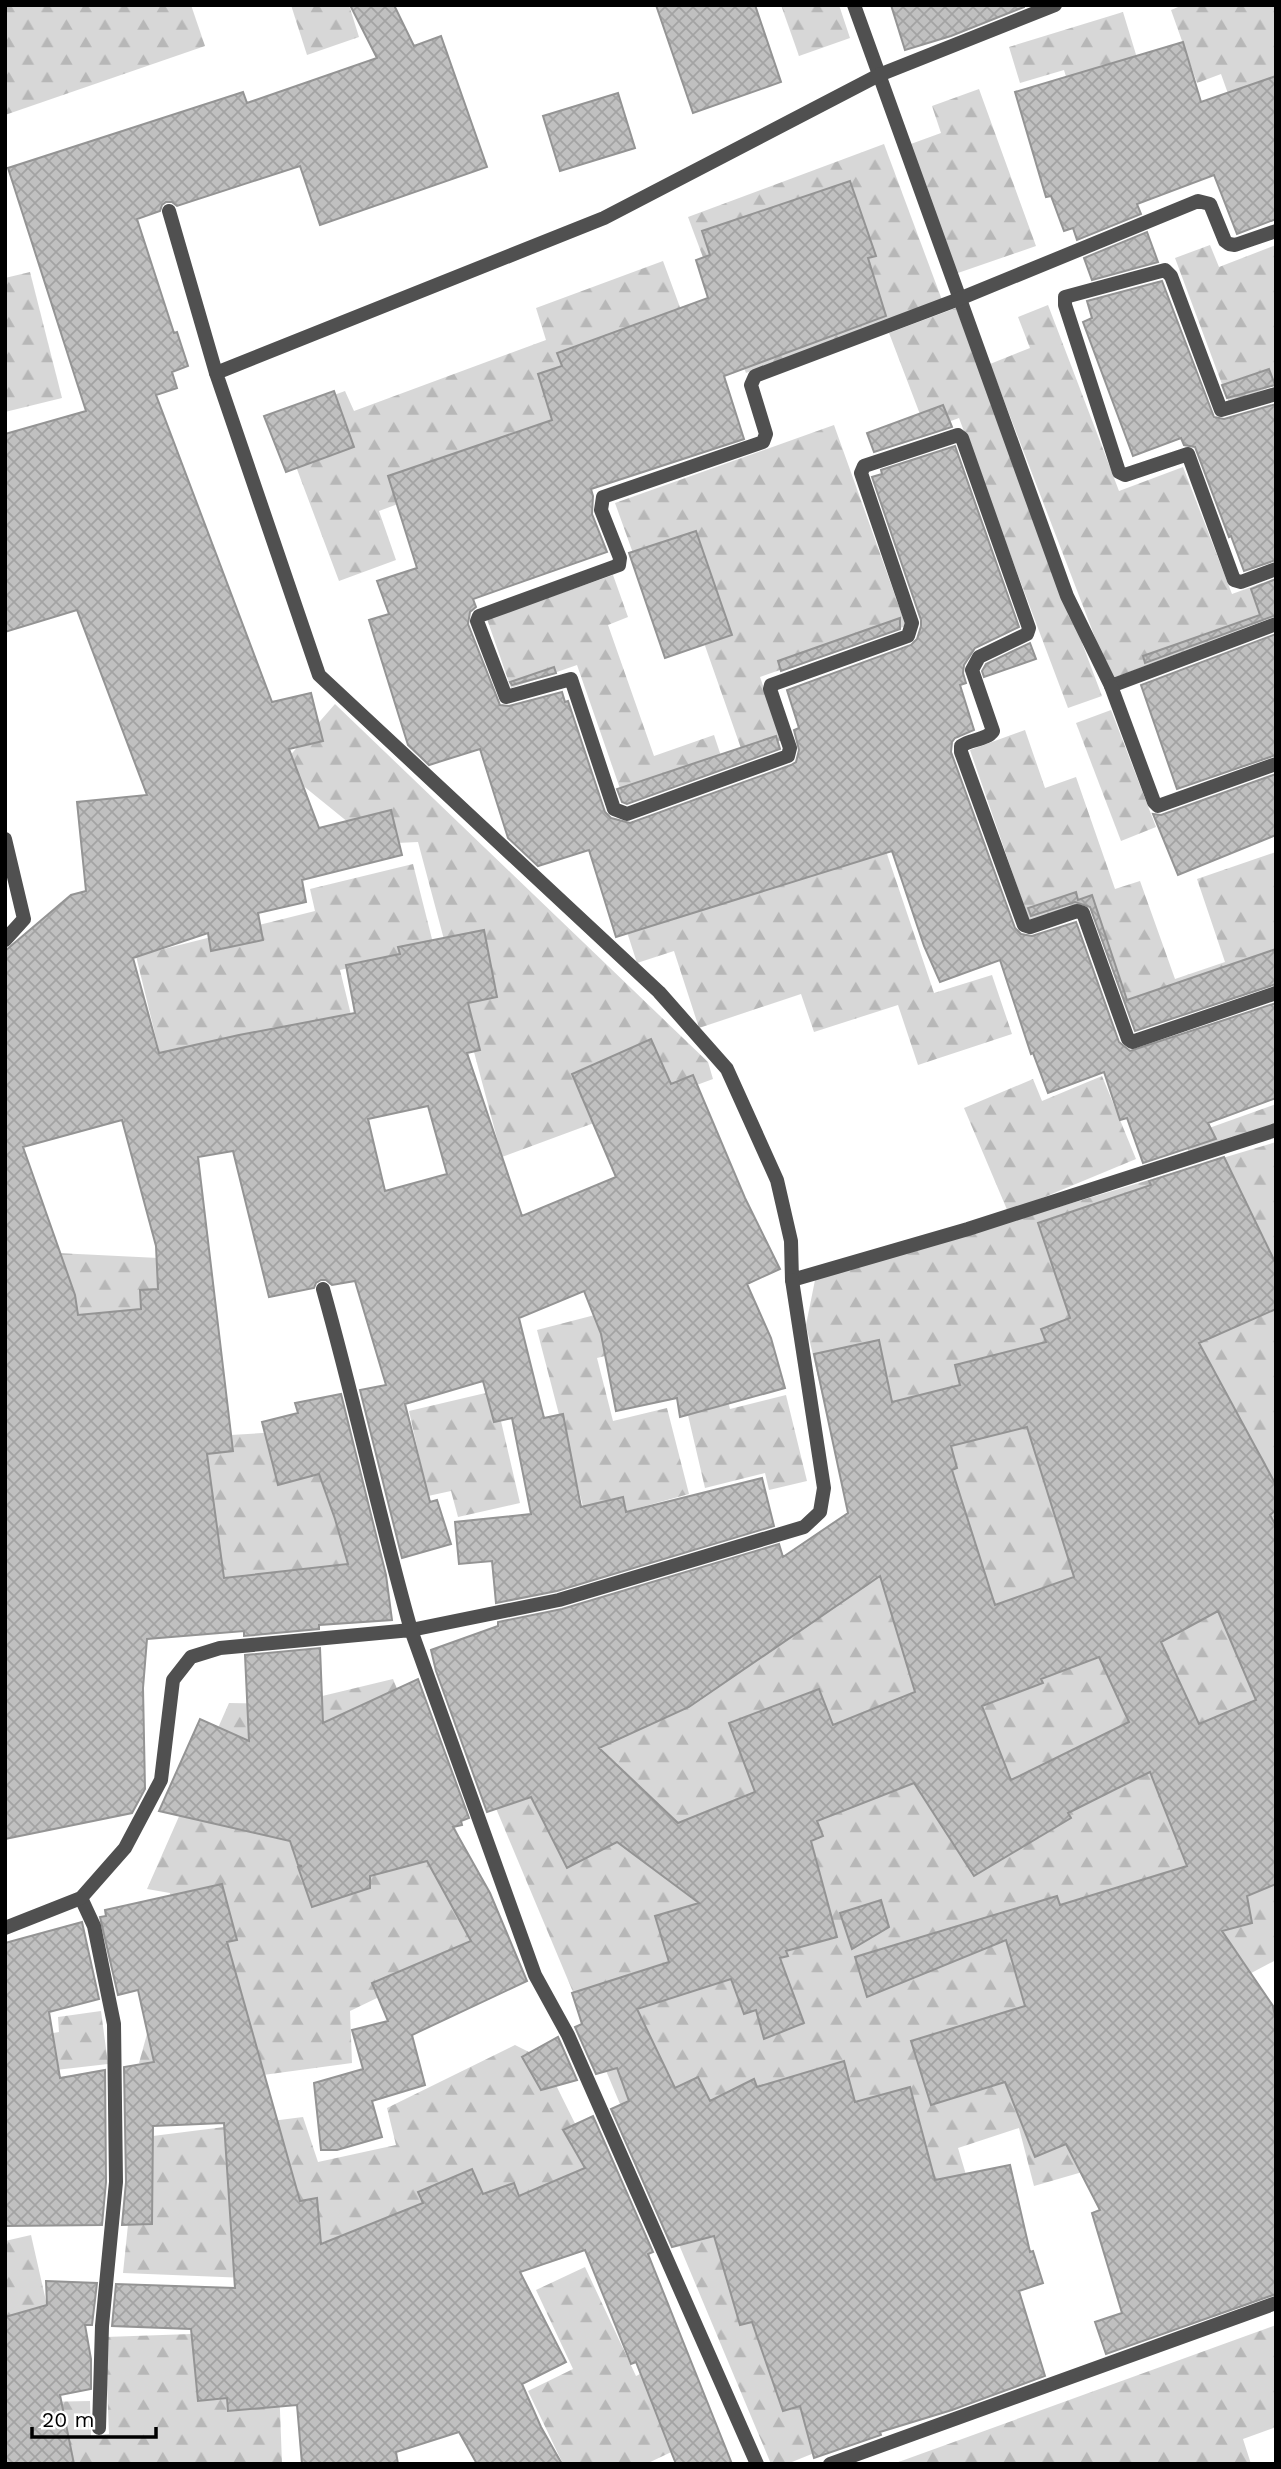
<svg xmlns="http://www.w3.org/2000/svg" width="1281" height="2469" font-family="'Work Sans',sans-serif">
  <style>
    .forest { fill: url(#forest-firs) }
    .building { fill: url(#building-cross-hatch); stroke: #949494; stroke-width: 2; fill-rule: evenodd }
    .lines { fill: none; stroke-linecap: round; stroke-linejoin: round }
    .lane { stroke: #505050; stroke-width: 14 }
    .street { stroke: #505050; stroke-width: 14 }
  </style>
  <defs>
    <pattern id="forest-firs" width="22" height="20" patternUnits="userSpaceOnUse" patternTransform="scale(1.75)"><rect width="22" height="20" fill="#d7d7d7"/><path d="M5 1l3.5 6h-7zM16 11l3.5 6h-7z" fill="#b7b7b7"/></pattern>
    <pattern id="building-cross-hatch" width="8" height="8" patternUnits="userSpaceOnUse" patternTransform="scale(1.75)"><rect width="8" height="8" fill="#c0c0c0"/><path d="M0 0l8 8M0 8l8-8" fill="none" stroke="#a3a3a3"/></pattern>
  </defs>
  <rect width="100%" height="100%" fill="#fff"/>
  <g class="forest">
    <polygon points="5,5 191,5 205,46 5,115"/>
    <polygon points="291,5 349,5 359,37 307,55"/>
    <polygon points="781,5 839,5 850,38 799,56"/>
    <polygon points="1183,5 1276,5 1276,86 1231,102 1221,74 1197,83 1171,10"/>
    <polygon points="1123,12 1141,71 1071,93 1064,70 1020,83 1009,47"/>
    <polygon points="979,89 1036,246 955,274 908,145 941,133 932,106"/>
    <polygon points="884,144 942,300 746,373 688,217"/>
    <polygon points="1210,245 1219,267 1276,245 1276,385 1229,403 1175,258"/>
    <polygon points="663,261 692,340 563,443 379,511 396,560 339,581 277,416 345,391 354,411 546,340 536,308"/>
    <polygon points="30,272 62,398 5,412 5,278"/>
    <polygon points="1048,305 1119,491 1183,467 1232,594 1276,578 1276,616 1111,679 990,364 1030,348 1018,317"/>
    <polygon points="956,308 1102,696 1068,708 959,418 926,430 889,333"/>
    <polygon points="834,425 906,626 760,677 782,740 743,754 690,603 643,581 615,503"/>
    <polygon points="613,575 628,617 608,625 654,756 714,735 724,765 624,800 577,665 511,688 487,619"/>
    <polygon points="335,704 708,1062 713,1079 502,1157 418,842 375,844 280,767"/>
    <polygon points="1111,710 1156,827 1121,841 1076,723"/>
    <polygon points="1025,730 1045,788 1076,777 1115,889 1140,881 1175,979 1225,962 1197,879 1276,852 1276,980 1134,1029 1090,903 1030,923 970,750"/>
    <polygon points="884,845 934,993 992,975 1012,1034 918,1065 898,1005 814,1032 801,994 699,1028 674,951 637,963 627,932"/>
    <polygon points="413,864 434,947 340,970 353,1023 167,1083 136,956 315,911 310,889"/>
    <polygon points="1102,1076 1136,1159 1008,1212 964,1108 1033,1079 1042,1101"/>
    <polygon points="1276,1104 1276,1126 1190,1157 1184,1137"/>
    <polygon points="1276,1142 1276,1960 1238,1980 1110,2164 1034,2186 1019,2128 958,2148 1024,2368 787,2464 771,2464 474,1756 782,1588 849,1511 806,1325 815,1280"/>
    <polygon points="17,1251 199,1260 205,1331 231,1435 327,1429 373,1582 151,1599"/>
    <polygon points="618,1309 629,1350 597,1358 613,1421 667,1408 689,1494 587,1522 537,1330"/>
    <polygon points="720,1371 730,1409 786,1395 807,1481 769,1490 765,1473 705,1488 680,1381"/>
    <polygon points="494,1391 520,1503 458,1517 451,1491 428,1496 409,1411"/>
    <polygon points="393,1679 463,1846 485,1946 350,2011 352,2063 263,2075 139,2063 164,1972 183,1957 170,1893 147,1889 229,1703 289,1704"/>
    <polygon points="101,2011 108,2064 47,2071 42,2035 59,2032 58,2017"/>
    <polygon points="515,2045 543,2059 609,2192 301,2246 247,2278 123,2273 137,2138 303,2117 318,2162 396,2145 387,2108"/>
    <polygon points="31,2235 48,2310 5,2319 5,2241"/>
    <polygon points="585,2267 636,2376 667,2362 703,2437 646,2464 563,2464 528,2391 573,2369 536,2290"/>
    <polygon points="1276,2325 1276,2427 1243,2439 1251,2464 893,2464"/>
    <polygon points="277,2331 282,2464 42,2464 40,2402 90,2401 91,2436 109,2434 105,2337"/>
  </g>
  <g class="building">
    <path d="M350,5H394L414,46L441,36L487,167L320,225L300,166L177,206L172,202H166L162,205L160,211L137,219L174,333L177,332L188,366L172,372L177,388L156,395L272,702L311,693L323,741L289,749L319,828L391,810L402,855L302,880L306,902L258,913L263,940L211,951L208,933L133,958L159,1053L239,1035L355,1013L346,965L400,954L398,947L484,930L497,997L468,1003L480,1050L467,1053L522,1216L616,1177L572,1074L651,1039L671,1084L693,1075L745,1198L780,1269L747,1284L771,1338L785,1388L680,1417L677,1398L616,1411L601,1334L584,1291L519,1318L544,1418L563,1414L581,1507L623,1497L626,1512L762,1478L774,1526L557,1591L496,1603L492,1561L459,1564L455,1522L531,1514L512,1418L494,1422L483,1381L405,1404L430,1502L437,1500L451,1544L402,1558L360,1390L386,1385L355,1281L332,1285L326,1280H321L316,1283L314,1288L269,1297L233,1151L198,1157L233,1451L207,1454L224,1578L348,1564L335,1519L319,1474L278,1485L262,1422L298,1413L295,1403L341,1394L386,1575L392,1620L319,1625V1629L244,1636V1631L147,1639L143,1688L145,1789L132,1813L5,1839V951L71,895L86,891L77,802L147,795L77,610L5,632V434L86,411L8,168L243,92L247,103L377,58ZM428,1106L447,1174L385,1191L368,1119ZM122,1120L156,1246L158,1289L140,1290L141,1309L78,1315L75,1295L23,1147Z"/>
    <polygon points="656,5 755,5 781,82 693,113"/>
    <polygon points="891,5 1024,5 1024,7 951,36 905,50"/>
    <polygon points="1183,42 1201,102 1276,76 1276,219 1237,234 1214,175 1137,204 1141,214 1077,240 1073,228 1064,231 1051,196 1046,197 1015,92"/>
    <polygon points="618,93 635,148 560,171 543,116"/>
    <polygon points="850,181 876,256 868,258 886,316 724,376 744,439 591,489 593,496 592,514 607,552 473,599 476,607 470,612 468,624 500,705 509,706 562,692 565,702 568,701 605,812 611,818 630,823 791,765 796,762 799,750 794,730 799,728 787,690 911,645 917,639 921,626 921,620 872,477 882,474 881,470 955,446 1019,627 975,648 964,665 963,673 966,683 960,685 974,730 955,738 952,742 951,752 1015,928 1021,934 1032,936 1076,922 1119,1042 1130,1051 1276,1003 1276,1098 1208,1123 1216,1139 1143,1163 1127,1118 1120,1120 1104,1072 1048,1093 1033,1053 1031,1054 1000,960 940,982 924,946 892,851 616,937 589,850 538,866 508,838 480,749 429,765 408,745 369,620 389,614 377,581 417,568 388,476 552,420 538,374 562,366 557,353 708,298 696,260 710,255 702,231"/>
    <polygon points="1147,232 1158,262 1092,280 1084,258"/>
    <polygon points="1162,281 1214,417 1224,419 1276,404 1276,560 1244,571 1231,536 1229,537 1195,447 1184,445 1181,438 1133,456 1083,322 1092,318 1087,301"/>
    <polygon points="1269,369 1275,385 1227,398 1222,385"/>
    <polygon points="334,391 354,447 286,472 264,416"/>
    <polygon points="943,405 952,427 874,452 867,433"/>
    <polygon points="696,531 732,635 665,658 629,553"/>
    <polygon points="1276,579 1276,615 1145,663 1143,656 1260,615 1251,589"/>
    <polygon points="900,618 900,629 781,671 778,661"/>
    <polygon points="1276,634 1276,755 1177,789 1141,685"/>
    <polygon points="1030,643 1036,659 984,677 982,671 986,664"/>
    <polygon points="554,667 556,673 512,685 510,682"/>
    <polygon points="776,736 780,749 627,804 622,802 617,789"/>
    <polygon points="1276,774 1276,835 1178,875 1153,814 1161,815"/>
    <polygon points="1076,892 1078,900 1092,895 1127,1000 1276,949 1276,984 1135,1031 1090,907 1075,902 1031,916 1028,908"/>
    <path d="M1224,1157L1276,1264V1309L1199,1343L1276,1485V1510L1270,1515L1276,1526V1884L1247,1896L1252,1923L1222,1931L1273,2006L1276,2022V2294L1106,2354L1095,2322L1122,2313L1092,2213L1100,2210L1066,2144L1035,2157L1005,2082L931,2105L911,2041L1025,2006L1006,1940L867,1997L855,1957L1057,1896L1060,1905L1187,1866L1150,1772L1068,1813L1071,1818L974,1876L914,1783L817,1821L823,1836L811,1841L837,1937L786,1951L788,1956L780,1958L804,2023L764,2039L756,2010L744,2014L731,1979L637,2009L675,2088L698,2077L710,2101L754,2079L757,2087L844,2061L855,2102L910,2087L935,2180L1010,2165L1030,2252L1033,2251L1043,2283L1019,2291L1045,2376L952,2410L880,2432L881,2435L814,2458L800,2406L783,2411L752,2322L740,2325L714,2236L672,2247L611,2109L629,2101L617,2068L596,2074L575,2027L582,2024L572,1993L669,1962L655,1916L699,1903L617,1842L567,1868L531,1797L487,1812L436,1671L431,1650L498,1626V1622L562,1609L779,1544L783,1557L848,1513L814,1354L879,1340L892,1402L960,1385L955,1365L1046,1342L1041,1329L1070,1318L1038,1223L1151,1185L1149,1181ZM1027,1427L1074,1577L995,1605L952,1470L957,1468L951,1446ZM880,1576L915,1692L833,1725L819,1689L729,1723L755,1792L678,1823L599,1748L689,1707ZM1218,1611L1256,1700L1199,1724L1161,1642ZM1099,1657L1129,1722L1011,1780L982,1706L1043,1683L1041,1679Z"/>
    <polygon points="320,1648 323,1723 418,1679 469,1818 461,1821 462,1825 453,1827 490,1893 527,1981 412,2035 425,2085 372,2101 382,2137 337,2150 321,2150 314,2083 363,2069 352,2030 388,2021 372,1983 471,1941 427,1861 370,1876 370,1888 312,1907 298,1867 302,1866 298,1865 290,1841 159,1811 200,1719 249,1741 245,1655"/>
    <polygon points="222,1884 237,1940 227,1942 300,2201 317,2198 321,2244 423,2203 418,2192 472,2169 483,2194 514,2183 519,2196 585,2168 563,2130 593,2116 653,2252 648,2254 732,2464 676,2464 636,2362 631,2364 585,2250 520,2272 566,2362 522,2384 541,2427 562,2464 477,2464 459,2432 396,2452 398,2464 302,2464 297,2405 228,2411 227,2398 198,2401 191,2329 112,2326 116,2284 235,2288 224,2123 153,2126 152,2224 122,2225 126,2182 124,2067 154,2062 138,1990 118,1995 100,1917 106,1916 105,1910"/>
    <polygon points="881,1900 889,1927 852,1949 840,1913"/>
    <polygon points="82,1922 99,1999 49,2012 60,2078 105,2070 106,2182 102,2225 5,2226 5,1943"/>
    <polygon points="558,2037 577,2080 541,2090 522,2057"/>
    <polygon points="46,2281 97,2283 92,2325 85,2325 91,2359 91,2389 60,2395 74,2464 5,2464 5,2317 47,2305"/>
  </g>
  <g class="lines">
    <g class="lane">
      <polyline points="854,5 1067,596 1111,686 1276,624"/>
      <polyline points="1055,5 879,75 604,218 216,373 319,675 659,992 727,1069 777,1180 791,1241 792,1280 968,1229 1276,1130"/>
      <polyline points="169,211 216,373"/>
      <path d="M1276,231L1235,245L1229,244L1225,241L1210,204L1198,201L959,299L755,376L751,385L766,434L763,442L603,497L601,510L620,558L619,565L479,616L477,621L506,697L571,679L614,809L627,814L788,756L790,748L770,689L771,685L908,636L912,623L861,473L864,466L958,435L962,438L1029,628L1027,634L979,657L972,670L993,731C987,740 970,739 961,746V752L1024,925L1030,927L1077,911L1083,913L1128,1039L1132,1042L1276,993"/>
      <polyline points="1276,394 1221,410 1171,276 1165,270 1065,297 1065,305 1119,472 1125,475 1188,454 1234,580 1241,582 1276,569"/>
      <polyline points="1111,686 1154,802 1158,806 1276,764"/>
      <polyline points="5,839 24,919 5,940"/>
      <path d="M323,1289C355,1402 379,1517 411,1630L559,1600L804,1527L820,1512L824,1488L792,1280"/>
      <polyline points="81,1898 94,1926 114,2024 116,2182 102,2326 99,2428"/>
    </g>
    <g class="street">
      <polyline points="5,1928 81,1898 125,1848 161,1780 173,1680 191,1657 220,1648 411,1630 535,1975 568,2035 757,2464"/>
      <polyline points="830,2464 1276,2303"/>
    </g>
  </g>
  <rect width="1281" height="2469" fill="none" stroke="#000000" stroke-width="14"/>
  <path d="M32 2427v10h124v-10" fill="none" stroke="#000000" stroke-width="3.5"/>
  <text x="42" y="2427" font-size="21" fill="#000000" stroke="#ffffff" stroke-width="5" paint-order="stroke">20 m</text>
</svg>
